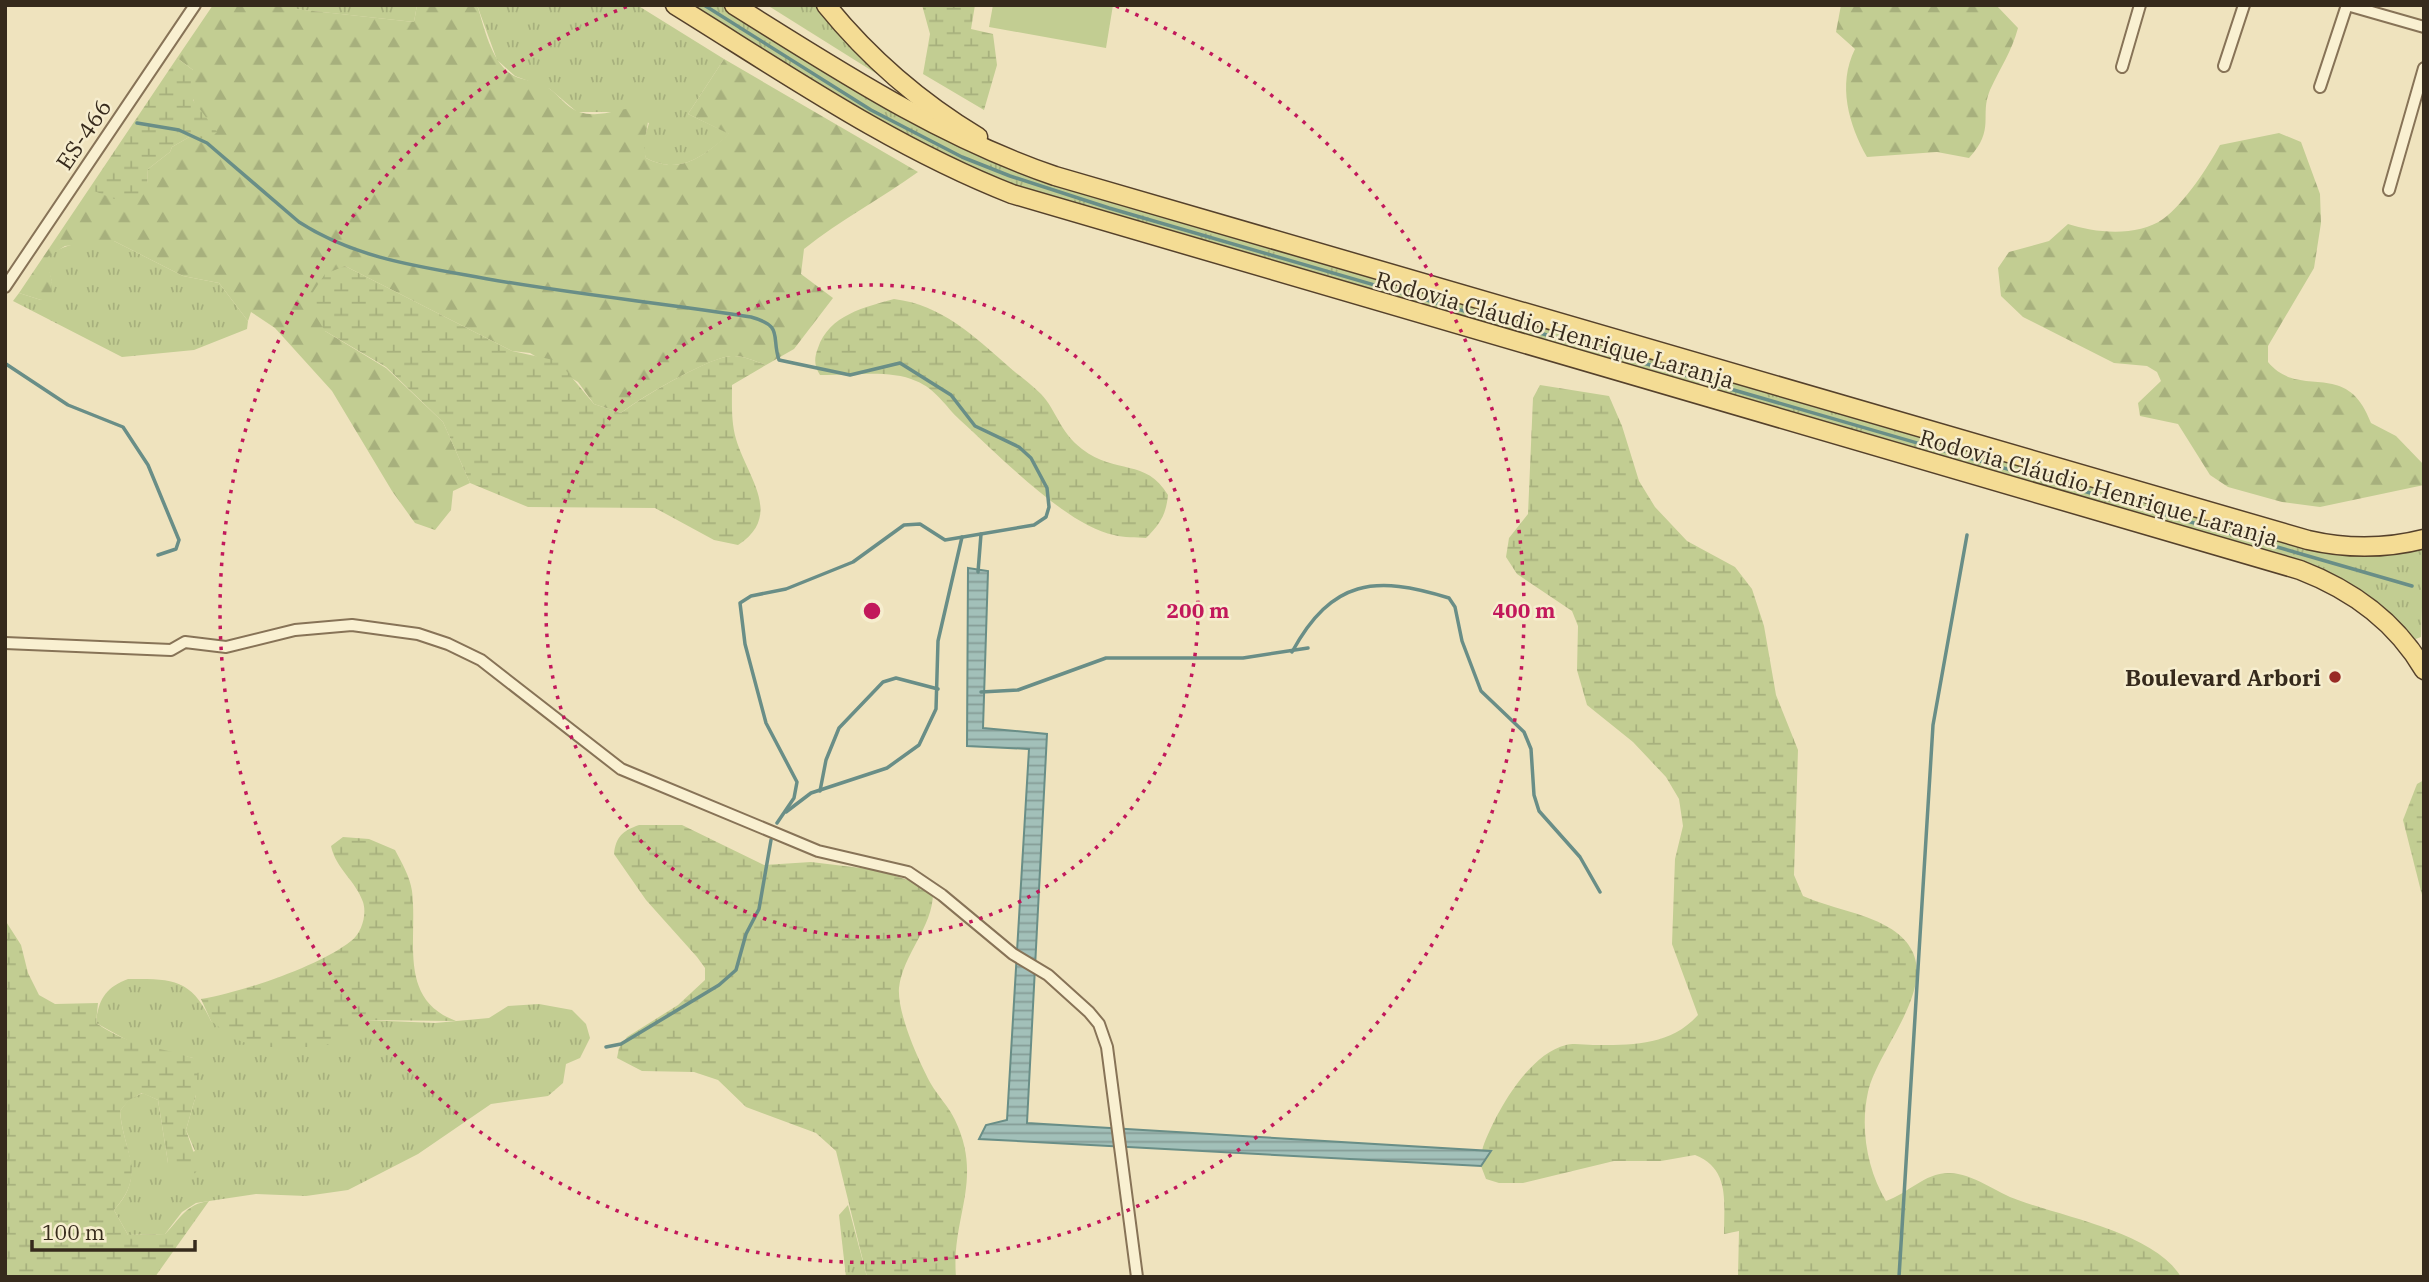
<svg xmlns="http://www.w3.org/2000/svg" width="2429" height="1282" font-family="'IBM Plex Serif',serif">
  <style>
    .grass { fill: url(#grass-tufts) }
    .forest { fill: url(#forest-firs) }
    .wetland { fill: url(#wetland-marsh) }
    .green { fill: #c2cd92 }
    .water { fill: url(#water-rules); stroke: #698e87; stroke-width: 2 }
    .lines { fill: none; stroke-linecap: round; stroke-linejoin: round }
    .stream { stroke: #698e87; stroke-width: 3.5 }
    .street-casing { stroke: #877357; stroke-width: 14 }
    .primary-casing { stroke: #55412b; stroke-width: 21 }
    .street { stroke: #f9f0d1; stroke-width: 10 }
    .primary { stroke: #f4dc94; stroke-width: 18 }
    .ring { fill: none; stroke: #c2185b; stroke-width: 3.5; stroke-dasharray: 3.5 7 }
    .poi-dot { fill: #982b25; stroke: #f6edce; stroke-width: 2.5 }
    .labels { text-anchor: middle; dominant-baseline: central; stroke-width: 5; stroke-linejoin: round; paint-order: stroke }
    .street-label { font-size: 23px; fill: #362a1c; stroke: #f6edce }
    .poi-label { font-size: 23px; font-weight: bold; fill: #362a1c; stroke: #f6edce; text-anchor: end }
    .centre { fill: #c2185b; stroke: #f6edce; stroke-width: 3.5 }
    .ring-label { font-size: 21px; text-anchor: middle; font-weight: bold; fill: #c2185b; stroke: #f6edce; stroke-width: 5; stroke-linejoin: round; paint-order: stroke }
  </style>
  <defs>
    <pattern id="grass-tufts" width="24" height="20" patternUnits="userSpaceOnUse" patternTransform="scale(1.75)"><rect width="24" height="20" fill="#c2cd92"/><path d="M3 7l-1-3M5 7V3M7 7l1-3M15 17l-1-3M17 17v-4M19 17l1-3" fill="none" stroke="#a7b07d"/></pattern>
    <pattern id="forest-firs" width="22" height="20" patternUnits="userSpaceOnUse" patternTransform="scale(1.75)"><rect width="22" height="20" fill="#c2cd92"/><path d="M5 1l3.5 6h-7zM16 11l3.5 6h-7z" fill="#a7b07d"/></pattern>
    <pattern id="wetland-marsh" width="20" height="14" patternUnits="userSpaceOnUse" patternTransform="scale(1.75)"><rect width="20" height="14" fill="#c2cd92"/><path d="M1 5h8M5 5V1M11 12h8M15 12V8" fill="none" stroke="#a7b07d"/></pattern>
    <pattern id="water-rules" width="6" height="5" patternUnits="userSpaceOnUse" patternTransform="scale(1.75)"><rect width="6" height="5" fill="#a2c0b9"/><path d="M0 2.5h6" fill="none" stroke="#859c96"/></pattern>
  </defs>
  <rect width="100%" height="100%" fill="#efe3be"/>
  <g class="grass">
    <polygon points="291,5 417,5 414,22 294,9"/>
    <path d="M477,5H637L724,59L688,114L730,134C703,156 680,176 646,158L642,146L649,123L614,112H577L550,89L515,76L497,60Z"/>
    <polygon points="685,5 720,5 871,99 960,146 1703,371 1698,389 1047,200 921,148"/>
    <polygon points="767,5 815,5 843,37 893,84"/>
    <path d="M114,241L183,276L219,283L248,321L247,329L194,350L122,357L13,301L19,293L41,300L52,282L45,258C64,242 91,241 114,241Z"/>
    <polygon points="1710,374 2361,555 2424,548 2421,637 2413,640 2373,600 1705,391"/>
    <path d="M128,979C172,979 191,978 211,1021L277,1047L291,1046L365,1020L435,1023L489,1018L508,1006L539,1004L572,1010L586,1024L590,1038L580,1058L566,1064L563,1083L548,1096L491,1104L418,1154L348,1190L306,1196L256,1194L196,1203L182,1212L165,1234L128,1235L114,1210C147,1175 123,1151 120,1111L129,1099L143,1093L158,1100L168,1163L195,1151L186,1130L196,1095L193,1058L134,1044L96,1023C98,1000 106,987 128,979Z"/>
    <polygon points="848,1205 867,1277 846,1277 839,1215"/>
  </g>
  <g class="forest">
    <path d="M213,5H291L295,9L414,22L417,5H477C485,29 491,63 514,76C525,81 540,81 550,89C564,100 570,113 590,114C612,116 627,103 648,111C650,128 641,140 646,158C680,176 703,156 729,134L688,114L724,59L918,172C881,199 840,220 804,249L801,274L833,298L794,349L766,365C757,362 744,356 734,356C712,355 640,398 621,413L594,404L578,382L530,353L512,351L345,266L325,331L386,368L443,422L470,483L453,491L451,510L435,530L415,523L392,491L332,391L275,328L251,312L248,321L219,283L183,276L114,241L65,246L46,258L52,281L51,294L41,300L19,293L89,189L147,183L148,169L170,152L172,147L191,136L208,139L193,99V70L177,58Z"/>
    <path d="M1841,5H1996L2018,28C2012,51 2000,68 1990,90C1979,116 1996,129 1969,158L1937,152L1867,157C1849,125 1837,85 1855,49L1836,32Z"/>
    <path d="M2279,133L2301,142L2320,194L2321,223L2314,268L2268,346V362C2300,401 2347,357 2371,423L2396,436L2424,465V485L2320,507L2282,502L2228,487L2210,475L2178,424L2140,416L2138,403L2161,381L2157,372L2147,366L2114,363L2023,317L2001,296L1998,268L2009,252L2049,241L2068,224C2095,233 2138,237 2163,219C2184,204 2208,167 2220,145Z"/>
  </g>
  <g class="wetland">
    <polygon points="922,5 975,5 971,29 993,34 997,65 984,110 923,74 930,34"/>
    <polygon points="177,58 193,70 193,100 217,132 208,140 191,136 172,147 170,152 148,169 147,183 130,205 89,189"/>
    <path d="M345,266L512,351L558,361L594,404L621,413C641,398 711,355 734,356C744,356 757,362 766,365L732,385C732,403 731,422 736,439C747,477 784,515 738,545L714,540L655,508L528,507L470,483L443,422L386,367L325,331L314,313L313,292L325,274Z"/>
    <path d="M894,299C942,305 974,336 1008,366C1018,375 1031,384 1041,394C1057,411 1059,431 1082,449C1116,475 1146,458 1168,495C1166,515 1160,524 1146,538C1136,537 1124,538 1114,535C1065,525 998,454 960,420C945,406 936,389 916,381C889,369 850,376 820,375C814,366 814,358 818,348C829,315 865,307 894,299Z"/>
    <path d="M1540,385L1609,396L1622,426L1639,481L1655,507L1687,541L1735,567L1752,589L1764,626L1776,695L1798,750L1794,875L1803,896C1830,908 1862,912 1888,927C1958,968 1880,1041 1868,1092C1860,1128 1867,1170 1886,1201C1907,1194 1925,1173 1948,1173C1971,1172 1997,1193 2018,1200C2063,1217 2155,1233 2181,1277H1738L1739,1231L1724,1234C1724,1201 1730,1169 1695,1155L1661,1161H1614L1523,1183H1499L1486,1179L1481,1166L1491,1152L1482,1151L1483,1147C1495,1114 1528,1054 1566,1045C1574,1043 1585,1045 1593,1045C1632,1045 1670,1046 1698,1015L1672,944L1675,859L1683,826L1679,799L1666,777L1633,742L1587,705L1577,670L1578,626L1572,611L1517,574L1506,557L1509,538L1528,514L1533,398Z"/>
    <polygon points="2424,780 2424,903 2403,820 2417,784"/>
    <path d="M639,825H682L764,865L811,862L877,870L923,885L933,893C933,927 903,954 899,988C897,1013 919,1062 931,1084C938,1096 949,1107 955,1120C984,1180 951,1217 956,1277H867L836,1151L816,1133L746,1107L718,1080L694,1072L642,1071L617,1058L619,1048L627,1037L678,1005L705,980V968L697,957L646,900L614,854C616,836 623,831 639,825Z"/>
    <path d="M343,837L369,839L395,850C402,863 410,877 412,891C418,940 397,999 456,1021L365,1020L335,1042L319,1047H257L235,1039L211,1021L201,999C242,992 318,967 351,941C362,933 367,914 363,902C356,881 336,869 331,846Z"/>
    <path d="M5,920L21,945L28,973L39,995L55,1004L98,1003L96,1023C129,1046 157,1046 193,1058L198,1064L196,1095L186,1130L199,1168L192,1177H178L168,1163L158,1100L142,1093L129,1100L120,1111C123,1153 148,1172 114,1210L128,1235L165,1234C180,1219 186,1204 209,1201L155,1277H5Z"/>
  </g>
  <polygon class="green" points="993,5 1113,5 1106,48 989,27"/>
  <polygon class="water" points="968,568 988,571 983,728 1047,734 1027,1123 1491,1151 1481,1166 979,1139 986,1125 1007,1120 1029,749 967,746"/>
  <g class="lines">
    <g class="stream">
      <polyline points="704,5 871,110 962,157 1010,176 1109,208 1695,378"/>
      <path d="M137,123L179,130L207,143L299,222C350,255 408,265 466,275C560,293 656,302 751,317C784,326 771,336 779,360L850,375L900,363L951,395L975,426L1019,447L1031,458L1047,488L1049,507L1046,517L1034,525L945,540L920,524L904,525L853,562L786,589L751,596L740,603L745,644L766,723L797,782L794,798L777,823"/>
      <polyline points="6,364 68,405 123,427 148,465 179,540 176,549 158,555"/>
      <polyline points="1713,384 2412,586"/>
      <polyline points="978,572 981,534"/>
      <path d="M1292,652C1332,579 1375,575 1449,598L1455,607L1462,641L1481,691L1524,732L1531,749L1534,795L1539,811L1580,857L1600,892"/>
      <polyline points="981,692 1018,690 1106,658 1243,658 1308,648"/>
      <polyline points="820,791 826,760 839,728 883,682 896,678 938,689"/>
      <polyline points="786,812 811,793 887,768 919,745 936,709 938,641 962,537"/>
      <polyline points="606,1047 621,1044 719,985 736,970 746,934 759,909 771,840"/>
      <polyline points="1899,1277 1933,725 1967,535"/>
    </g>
    <g class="street-casing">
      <g id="street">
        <polyline points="2347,5 2424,27"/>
        <polyline points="2224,66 2244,5"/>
        <polyline points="2122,67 2140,5"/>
        <polyline points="2320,87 2347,5"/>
        <polyline points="2389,190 2424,68"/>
        <polyline points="5,287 195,5"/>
        <polyline points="5,643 171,650 185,642 226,647 295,630 352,625 418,634 448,644 481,660 621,769 818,851 908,872 942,895 1013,954 1048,975 1089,1012 1099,1024 1107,1047 1137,1277"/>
      </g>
    </g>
    <g class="primary-casing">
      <g id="primary">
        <path d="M675,5C785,73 892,147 1012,194L2300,570C2352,590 2396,622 2424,670"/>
        <path d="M734,5C838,70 938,136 1055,176L2308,540C2347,549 2385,549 2424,539"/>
        <path d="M826,5C869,58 920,102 978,137"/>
      </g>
    </g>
    <use href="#street" class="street"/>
    <use href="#primary" class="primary"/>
  </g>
  <g class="ring">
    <circle cx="872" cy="611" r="326"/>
    <path d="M1116 6A652 652 0 1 1 628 6"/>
  </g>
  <circle class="poi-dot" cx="2335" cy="677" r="7"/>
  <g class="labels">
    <g class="street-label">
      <text transform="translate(83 134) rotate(-56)">ES-466</text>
      <text transform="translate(1555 329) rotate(16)">Rodovia Cláudio Henrique Laranja</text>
      <text transform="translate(2099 487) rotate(16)">Rodovia Cláudio Henrique Laranja</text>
    </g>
    <g class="poi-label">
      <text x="2321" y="677">Boulevard Arbori</text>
    </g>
  </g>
  <circle cx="872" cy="611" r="10" class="centre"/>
  <g class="ring-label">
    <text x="1198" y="618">200 m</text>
    <text x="1524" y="618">400 m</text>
  </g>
  <rect width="2429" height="1282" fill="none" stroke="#362a1c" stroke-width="14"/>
  <path d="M32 1240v10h163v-10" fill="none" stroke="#362a1c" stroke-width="3.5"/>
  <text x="42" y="1240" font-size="21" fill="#362a1c" stroke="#f6edce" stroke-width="5" paint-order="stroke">100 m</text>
</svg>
